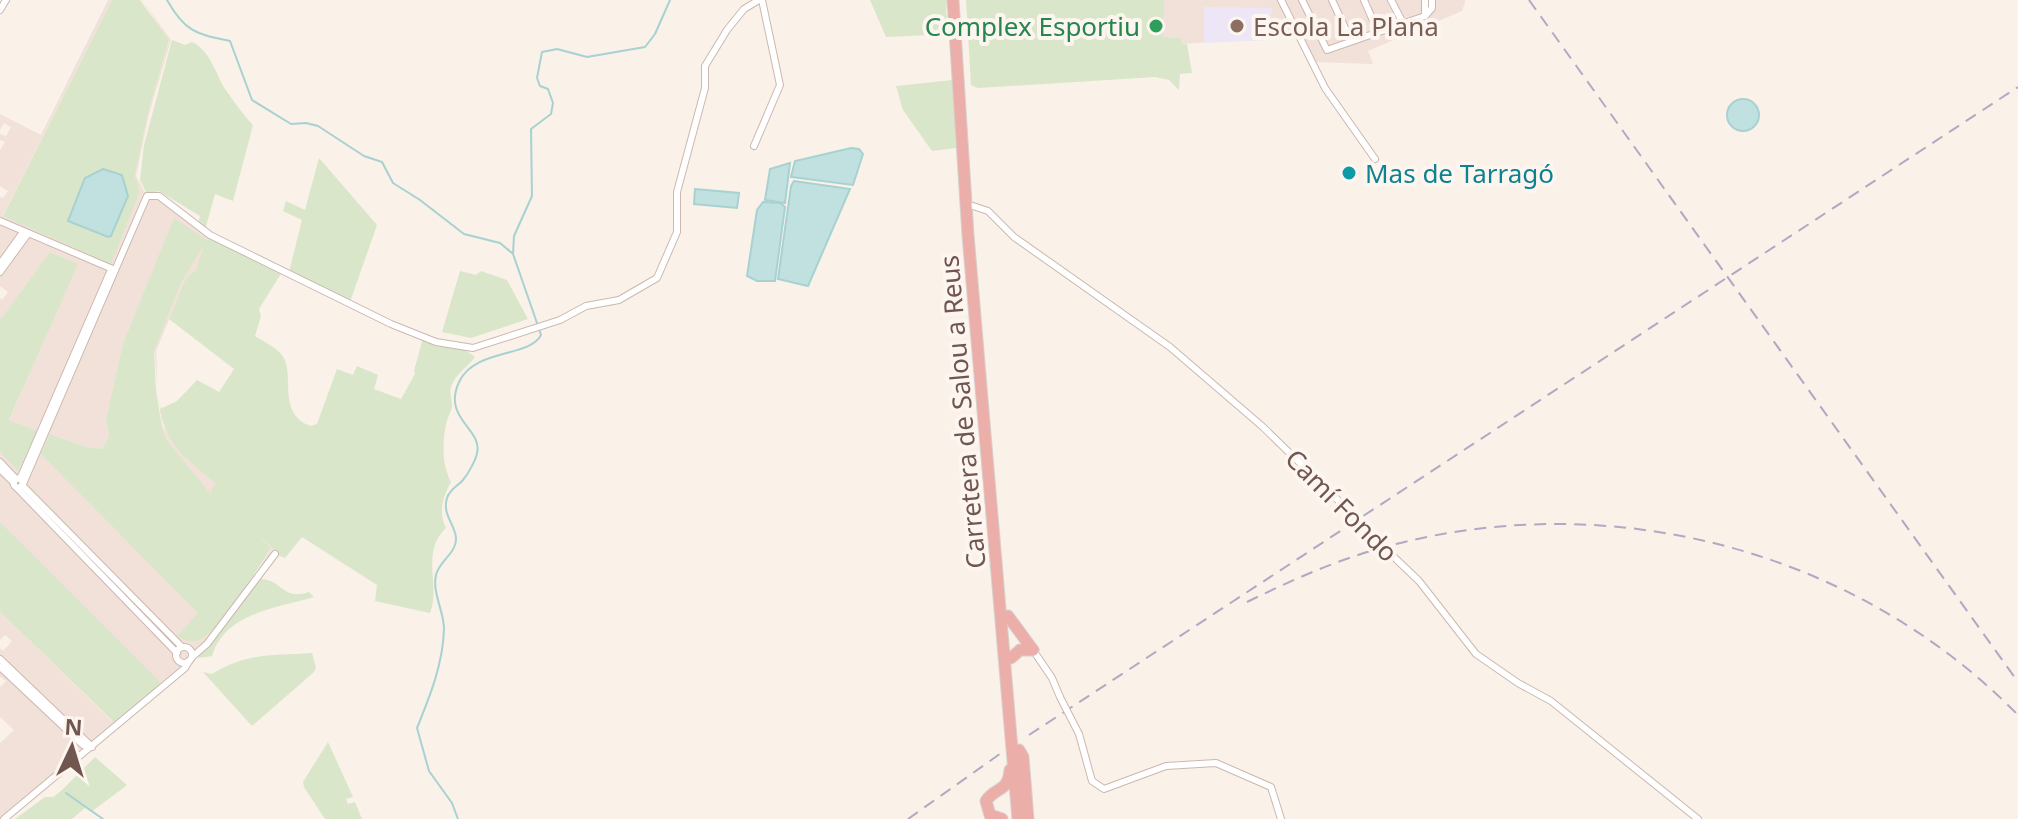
<svg xmlns="http://www.w3.org/2000/svg" width="2018" height="819" font-family="'Noto Sans',sans-serif">
  <style>
    .residential { fill: #f1e1d9; fill-rule: evenodd }
    .education { fill: #ede6f6 }
    .green { fill: #dae6c9; fill-rule: evenodd }
    .water { fill: #c0e1e0; stroke: #a7d2d1; stroke-width: 2 }
    .lines { fill: none; stroke-linecap: round; stroke-linejoin: round }
    .stream { stroke: #a7d2d1; stroke-width: 2 }
    .street-casing { stroke: #cbb8b0; stroke-width: 8 }
    .highway-casing { stroke: #d7d0ce; stroke-width: 13 }
    .street { stroke: #fff; stroke-width: 6 }
    .highway { stroke: #ecaea8; stroke-width: 11 }
    .rail { stroke: #b2a8c3; stroke-width: 2; stroke-dasharray: 12 8; stroke-linecap: butt }
    .street-bridge-casing { stroke: #cbb8b0; stroke-width: 8; stroke-linecap: butt }
    .street-bridge { stroke: #fff; stroke-width: 6 }
    .leisure-dot { fill: #2e9e5b; stroke: #fdf5ef; stroke-width: 3 }
    .education-dot { fill: #8d6e63; stroke: #fdf5ef; stroke-width: 3 }
    .culture-dot { fill: #0f9aa8; stroke: #fdf5ef; stroke-width: 3 }
    .labels { text-anchor: middle; dominant-baseline: central; stroke-width: 8; stroke-linejoin: round; paint-order: stroke }
    .leisure-label { font-size: 26px; fill: #27864d; stroke: #fdf5ef; text-anchor: end }
    .education-label { font-size: 26px; fill: #785e54; stroke: #fdf5ef; text-anchor: start }
    .culture-label { font-size: 26px; fill: #0d838f; stroke: #fdf5ef; text-anchor: start }
    .street-label { font-size: 26px; fill: #715650; stroke: #fdf5ef }
  </style>
  <rect width="100%" height="100%" fill="#faf1e9"/>
  <g class="residential">
    <path d="M108,0H112L3,215L140,191L135,176L148,113L169,41L142,0L171,40L149,114L136,176L147,196H159L210,235L196,270L186,278L156,351L158,391L163,427L187,460L217,483L244,522L275,550V554L240,602L191,659L4,819H0V743L14,730L0,717V687L6,681L0,677V648L3,651L12,641L5,635L0,640V612L113,722L21,544L0,522V452L18,470L36,431L9,421L77,264L50,252L0,320V298L2,300L8,292L0,286V197L3,198L8,191L0,186V150L5,142L0,140V134L6,136L11,127L4,123L0,130V114L41,135ZM174,219L206,240L182,281L154,350L162,428L168,442L209,494L271,549L250,582L208,634L178,635L199,613L115,527L50,434L86,447L102,449L109,436L106,419L123,343Z"/>
    <polygon points="1149,0 1465,0 1465,2 1462,11 1368,51 1373,63 1371,64 1316,62 1302,36 1182,44 1181,38 1147,37"/>
  </g>
  <polygon class="education" points="1204,7 1272,8 1270,40 1204,43"/>
  <g class="green">
    <polygon points="112,0 140,0 169,40 148,113 135,176 140,191 111,264 3,216"/>
    <polygon points="870,0 947,0 946,13 951,34 886,37"/>
    <polygon points="966,0 1164,0 1163,37 1181,38 1182,44 1187,44 1192,73 1180,74 1179,90 1169,80 1155,77 978,88 971,85"/>
    <path d="M172,40L185,45L192,42C211,51 215,73 225,89C230,96 248,121 253,125L233,201L215,194L205,230L198,224L200,216L159,191L147,194L140,180L144,145Z"/>
    <polygon points="953,80 956,148 932,151 903,110 896,86"/>
    <polygon points="319,158 377,225 350,302 289,272 302,220 283,211 286,201 305,210"/>
    <path d="M174,218L207,240L210,236L282,272L259,309L261,316L255,336C263,341 275,347 281,354C297,371 275,414 311,426L317,424L337,369L353,375L357,366L378,375L374,389L401,399L415,374L414,371L423,338L465,350L475,357C468,367 456,373 451,387C449,393 452,399 452,406C451,413 447,418 446,425C442,443 442,465 451,482C443,496 438,513 446,528C420,552 441,587 430,613L375,601L377,585L302,537L285,558L275,554V550L245,524L271,548C260,566 217,632 201,639C192,643 185,641 177,636L198,613L41,454L50,434L86,447L102,449L109,436L106,419L123,343ZM204,245L196,270L186,278L169,319L234,369L219,392L197,380L177,401L160,409C166,446 188,461 216,483L210,492L213,497L168,442L162,428L156,390L154,351L182,281Z"/>
    <polygon points="50,252 78,264 9,420 37,431 18,471 0,452 0,320"/>
    <polygon points="460,271 476,275 481,271 507,280 528,319 471,338 442,332"/>
    <polygon points="0,522 161,683 114,722 0,612"/>
    <path d="M260,579C282,579 282,601 309,592L314,597C278,608 225,612 212,656L199,658L198,656Z"/>
    <path d="M312,653L316,668L314,672L252,726L203,672L212,674C248,652 272,656 312,653Z"/>
    <polygon points="328,742 353,797 346,799 348,804 355,802 362,819 325,819 304,787 303,782"/>
    <polygon points="95,757 127,785 91,812 85,808 72,819 15,819 45,797 53,797 61,791"/>
  </g>
  <g class="water">
    <circle cx="1743" cy="115" r="16"/>
    <polygon points="851,148 859,149 863,154 853,185 791,177 795,161"/>
    <polygon points="790,163 785,203 765,200 770,169"/>
    <polygon points="103,169 122,175 128,196 111,236 108,237 68,221 85,178"/>
    <polygon points="794,181 850,189 808,286 778,279 791,186"/>
    <polygon points="695,189 739,193 737,208 694,204"/>
    <polygon points="763,202 780,203 785,207 775,281 757,281 747,276 757,210"/>
  </g>
  <g class="lines">
    <g class="stream">
      <path d="M167,0C185,32 196,34 230,41L252,100L291,124L306,123L318,126L364,156L382,162L393,183L420,200L464,234L500,243L512,253"/>
      <polyline points="537,323 513,254 514,236 532,196 531,129 551,114 553,103 548,89 540,86 537,78 542,52 557,49 587,57 645,47 655,34 670,0"/>
      <polyline points="66,793 103,819"/>
      <path d="M458,819L452,803L429,771L417,728C430,696 443,664 444,629C444,611 432,593 436,575C439,561 457,553 456,538C455,524 442,515 447,498C450,489 458,486 463,480C468,474 476,460 477,453C483,429 442,419 459,382C475,348 529,358 541,335L539,329"/>
    </g>
    <g class="street-casing">
      <g id="street">
        <polyline points="1281,0 1325,88 1375,159"/>
        <polyline points="1302,0 1327,50 1425,16"/>
        <polyline points="1332,0 1351,41"/>
        <polyline points="1364,0 1378,32"/>
        <polyline points="1391,0 1403,23"/>
        <polyline points="1425,0 1425,16 1432,8 1432,0"/>
        <polyline points="0,10 6,0"/>
        <polyline points="754,146 780,85 762,0"/>
        <polyline points="973,206 988,211 1014,237 1170,347 1263,427 1345,507"/>
        <polyline points="0,221 115,270"/>
        <polyline points="0,264 23,232"/>
        <polyline points="0,272 27,235"/>
        <polyline points="0,462 16,479"/>
        <polyline points="0,469 14,483"/>
        <circle cx="18" cy="483" r="4.5"/>
        <polyline points="20,479 110,272"/>
        <polyline points="23,484 147,196 159,196 210,235 391,324 436,342 473,348 560,320 586,306 619,300 657,278 677,232 677,192 705,88 705,66 727,30 744,9 759,0"/>
        <polyline points="23,486 182,647"/>
        <polyline points="17,488 177,653"/>
        <polyline points="1397,560 1419,581 1476,654 1518,683 1551,701 1698,819"/>
        <circle cx="184" cy="655" r="8"/>
        <polyline points="1033,650 1052,678 1060,697"/>
        <polyline points="192,657 207,644 275,554"/>
        <polyline points="0,659 92,747"/>
        <polyline points="0,667 83,745 92,747"/>
        <polyline points="1079,734 1092,781 1104,789 1166,766 1216,763 1271,787 1281,819"/>
        <polyline points="4,819 185,668 189,661"/>
      </g>
    </g>
    <g class="highway-casing">
      <g id="highway">
        <polyline points="953,0 968,235 1018,819"/>
        <polyline points="1008,616 1033,650"/>
        <polyline points="1011,658 1020,650 1033,650"/>
        <polyline points="1019,750 1023,757 1028,819"/>
        <path d="M1002,819L990,815L986,801C996,786 1008,793 1010,770"/>
      </g>
    </g>
    <use href="#street" class="street"/>
    <use href="#highway" class="highway"/>
    <g class="rail">
      <polyline points="1529,0 2018,682"/>
      <path d="M1247,602C1290,581 1334,561 1381,548C1606,485 1854,548 2018,715"/>
      <polyline points="1029,735 2018,87"/>
      <polyline points="908,819 1004,751"/>
    </g>
    <g class="street-bridge-casing">
      <g id="street-bridge">
        <polyline points="1345,507 1397,560"/>
        <polyline points="1060,697 1079,734"/>
      </g>
    </g>
    <use href="#street-bridge" class="street-bridge"/>
  </g>
  <circle class="leisure-dot" cx="1156" cy="26" r="8"/>
  <circle class="education-dot" cx="1237" cy="26" r="8"/>
  <circle class="culture-dot" cx="1349" cy="173" r="8"/>
  <g class="labels">
    <g class="leisure-label">
      <text x="1140" y="26">Complex Esportiu</text>
    </g>
    <g class="education-label">
      <text x="1253" y="26">Escola La Plana</text>
    </g>
    <g class="culture-label">
      <text x="1365" y="173">Mas de Tarragó</text>
    </g>
    <g class="street-label">
      <text transform="translate(962 412) rotate(-95)">Carretera de Salou a Reus</text>
      <text transform="translate(1342 505) rotate(45)">Camí Fondo</text>
    </g>
  </g>
  <g transform="translate(72 747) rotate(4)" stroke="#fdf5ef" stroke-width="6" paint-order="stroke">
  <path d="M0-6L14 30L0 20L-14 30Z" fill="#715650"/>
  <text y="-12" font-size="22" font-weight="bold" text-anchor="middle" fill="#715650">N</text>
  </g>
</svg>
